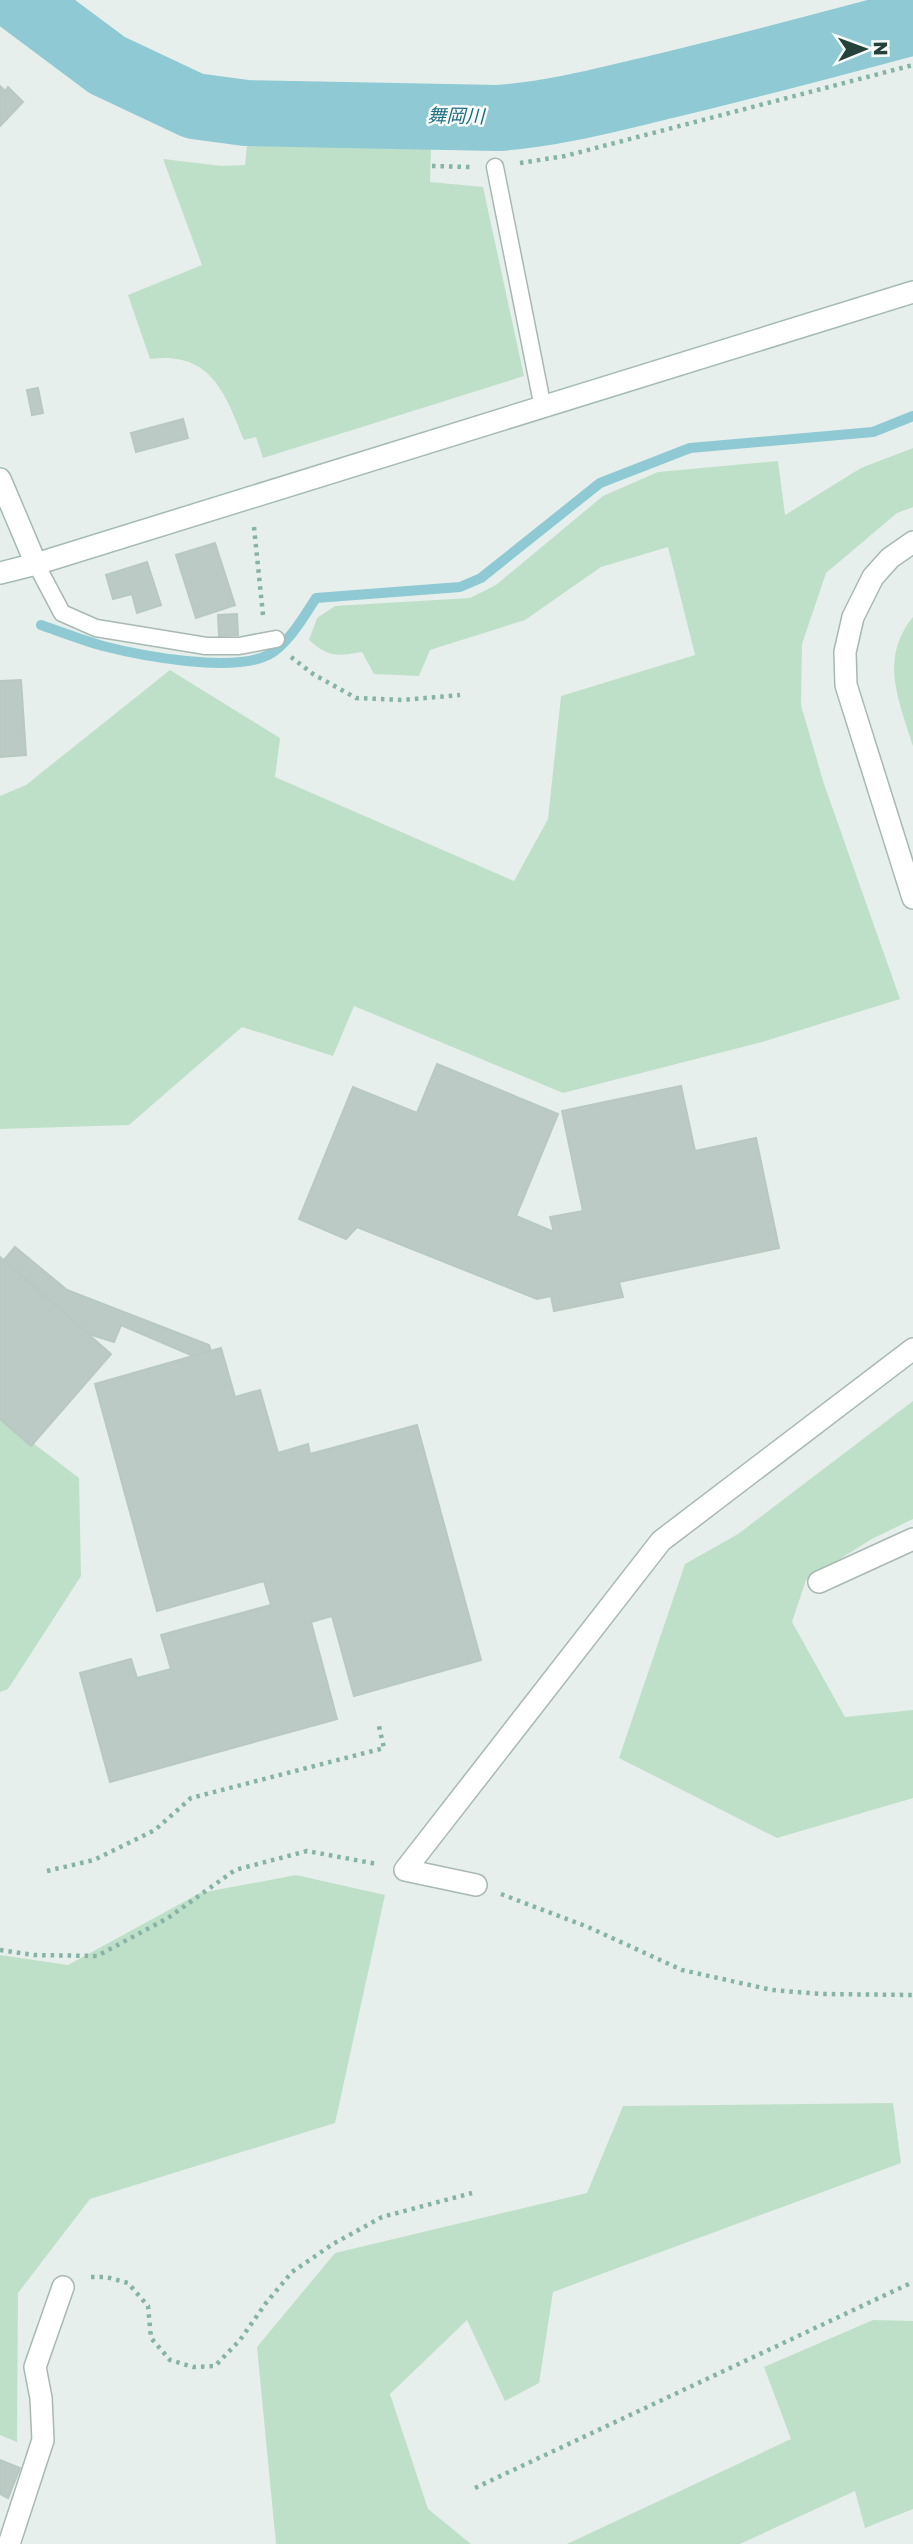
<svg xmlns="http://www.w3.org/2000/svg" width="913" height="2544" font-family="'Golos Text','Noto Sans JP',sans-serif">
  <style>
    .green { fill: #bfe0c8 }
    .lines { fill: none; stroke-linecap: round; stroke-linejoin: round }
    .stream { stroke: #8ec9d4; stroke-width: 10 }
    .river { stroke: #8ec9d4; stroke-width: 66 }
    .building { fill: #bbcac4; stroke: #b8c9c2; stroke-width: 2 }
    .lane-casing { stroke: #a8b8b2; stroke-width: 19 }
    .street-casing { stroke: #a8b8b2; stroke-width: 24 }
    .secondary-casing { stroke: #a4bbb3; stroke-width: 24 }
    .path { stroke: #86b3a5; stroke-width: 4.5; stroke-dasharray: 3.5 5; stroke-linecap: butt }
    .lane { stroke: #fff; stroke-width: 16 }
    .street { stroke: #fff; stroke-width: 21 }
    .secondary { stroke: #fff; stroke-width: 21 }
    .labels { text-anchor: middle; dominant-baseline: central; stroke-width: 5; stroke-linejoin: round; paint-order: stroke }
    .water-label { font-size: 19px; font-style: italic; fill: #1c6f80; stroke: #f7fbf9 }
  </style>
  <rect width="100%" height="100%" fill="#e6efeb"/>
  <g class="green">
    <path d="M247,145L431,149L430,182L483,187L524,376L263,458L256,437L244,440C225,393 211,351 150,359L128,295L202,265L163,159L222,166L245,165Z"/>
    <path d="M913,448V507L897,513L826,573L802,644L801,705L824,784L900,999L762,1042L563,1093L354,1006L333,1056L242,1027L129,1125L0,1129V796L26,785L170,670L280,738L275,777L514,881L548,819L561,696L695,655L668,547L601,567L525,620L430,650L419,676L374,674L362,652C337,656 329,658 309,640L317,618L335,606L470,598L496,585L603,496L658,472L778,461L785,515L861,468Z"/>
    <path d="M913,617V746C899,700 879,659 913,617Z"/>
    <polygon points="913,1401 913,1519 872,1539 806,1580 792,1622 845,1717 913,1710 913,1798 777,1838 619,1758 685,1564 738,1534"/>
    <polygon points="0,1418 79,1478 81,1576 8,1689 0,1692"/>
    <polygon points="296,1875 385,1895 335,2123 90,2199 18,2293 17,2442 0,2435 0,1955 68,1965 200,1893"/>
    <polygon points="893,2103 901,2163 553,2292 539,2383 505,2401 467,2320 390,2394 428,2509 471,2544 276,2544 257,2347 335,2253 587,2193 623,2106"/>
    <polygon points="873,2320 913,2321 913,2509 865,2528 855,2491 740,2544 567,2544 791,2439 764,2367"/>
  </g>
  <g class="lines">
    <path class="stream" d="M41,625C61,632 82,640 103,646C142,656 232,673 268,655C287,646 305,615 316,598L460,587L481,578L600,483L690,448L873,432L913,416"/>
    <path class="river" d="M20,0L107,65L194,106L246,113L498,118C555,114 610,99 665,86C748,66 831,44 913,22"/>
  </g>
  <g class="building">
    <polygon points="0,86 5,91 8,87 23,102 0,126"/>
    <polygon points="38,388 43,413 32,415 27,390"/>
    <polygon points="183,419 188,438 136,452 131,433"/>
    <polygon points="215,543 235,605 196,618 176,555"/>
    <polygon points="147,562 161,605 137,613 132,594 113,599 106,575"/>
    <polygon points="237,614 238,635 219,636 218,615"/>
    <polygon points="21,680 26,755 0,757 0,681"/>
    <polygon points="437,1064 558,1114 516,1216 554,1232 550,1217 583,1211 562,1111 681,1086 695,1151 756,1138 779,1248 619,1282 623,1297 554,1311 551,1296 537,1299 357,1227 346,1239 299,1219 353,1087 417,1113"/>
    <polygon points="15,1247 67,1290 209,1345 211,1351 193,1356 121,1325 114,1342 89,1334 4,1260"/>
    <polygon points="0,1257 111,1354 31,1446 0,1419"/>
    <polygon points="221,1348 235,1397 260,1390 278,1453 308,1444 310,1454 417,1425 481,1660 354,1696 332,1616 311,1622 337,1719 110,1782 80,1673 131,1659 137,1678 171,1669 161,1635 271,1605 264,1581 157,1611 95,1384"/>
    <polygon points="0,2460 20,2468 8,2498 0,2494"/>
  </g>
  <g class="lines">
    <g class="lane-casing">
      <g id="lane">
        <polyline points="495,167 543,408"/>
        <polyline points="36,564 62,613 96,628 206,646 239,646 276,639"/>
      </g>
    </g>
    <g class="street-casing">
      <g id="street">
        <polyline points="913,542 890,558 873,577 853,617 845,652 846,685 913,898"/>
        <polyline points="819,1582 913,1539"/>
        <polyline points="476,1885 405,1870 661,1541 913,1349"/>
        <polyline points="9,2544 43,2440 41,2398 35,2367 63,2287"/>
      </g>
    </g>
    <g class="secondary-casing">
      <g id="secondary">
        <polyline points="0,479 36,564"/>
        <polyline points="0,573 36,564 913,292"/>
      </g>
    </g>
    <g class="path">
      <polyline points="520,163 565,156 913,65"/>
      <polyline points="432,166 470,167"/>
      <polyline points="254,527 263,615"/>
      <polyline points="291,657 313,674 356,698 402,700 460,695"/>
      <polyline points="47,1871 94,1860 155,1830 191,1798 384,1748 378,1722"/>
      <polyline points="501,1894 588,1927 682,1970 772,1990 821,1994 913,1995"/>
      <polyline points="0,1950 34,1955 97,1956 168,1918 235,1870 307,1851 377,1864"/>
      <polyline points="91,2277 106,2277 128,2283 148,2306 151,2338 170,2360 193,2367 215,2366 240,2340 266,2303 292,2272 333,2244 382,2217 472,2193"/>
      <polyline points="475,2488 913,2282"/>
    </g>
    <use href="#lane" class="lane"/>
    <use href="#street" class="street"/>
    <use href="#secondary" class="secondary"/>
  </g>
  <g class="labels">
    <g class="water-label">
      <text transform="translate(456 115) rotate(1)">舞岡川</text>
    </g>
  </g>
  <g transform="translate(864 49) rotate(89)" stroke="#f7fbf9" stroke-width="5" paint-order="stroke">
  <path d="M0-5L12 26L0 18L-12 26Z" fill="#24423a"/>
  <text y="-10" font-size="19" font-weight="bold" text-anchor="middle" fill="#24423a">N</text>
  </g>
</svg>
